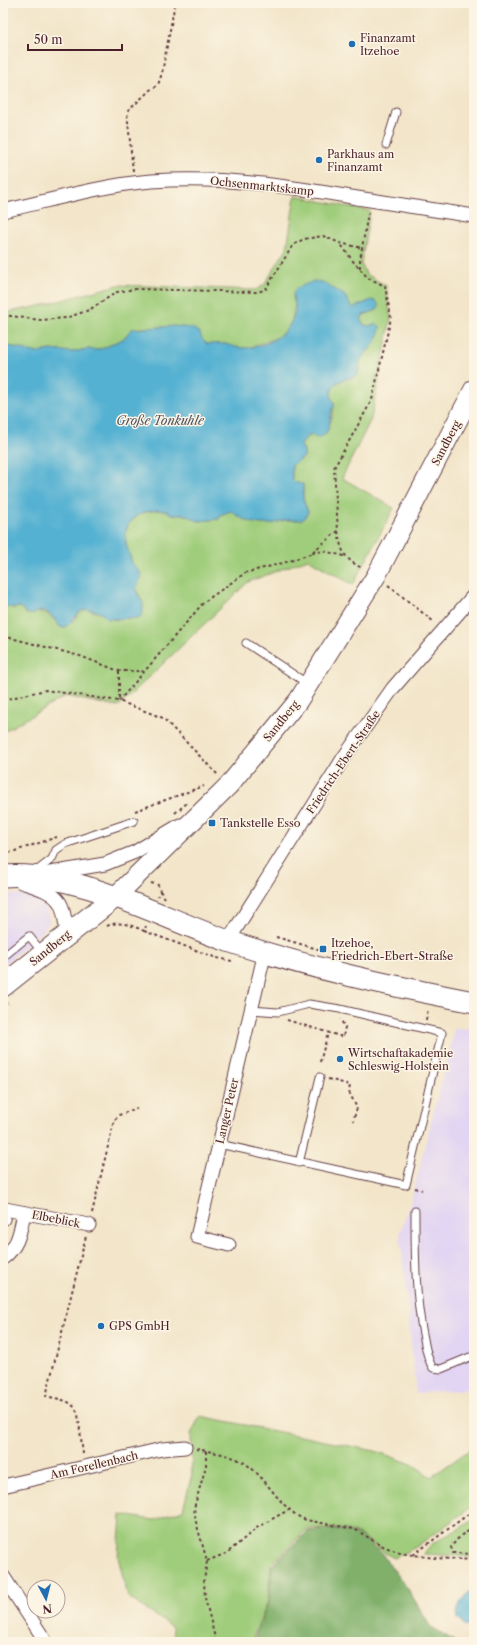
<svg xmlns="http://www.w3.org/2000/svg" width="477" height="1645" font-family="'Libre Caslon Text',serif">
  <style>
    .built { fill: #e2d4f3 }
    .green { fill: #a0cd7b; stroke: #757653 }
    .forest { fill: #80b06b; stroke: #65684b }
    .water { fill: #54b1d2; stroke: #4f687e }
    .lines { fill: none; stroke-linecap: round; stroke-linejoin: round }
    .lane-casing { stroke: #633d43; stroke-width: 9 }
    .street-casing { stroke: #633d43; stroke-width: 15 }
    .secondary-casing { stroke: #633d43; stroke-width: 21 }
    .primary-casing { stroke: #633d43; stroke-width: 23 }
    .path { stroke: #633d43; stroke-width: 2; stroke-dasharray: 3 3; stroke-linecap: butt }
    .lane { stroke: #fff; stroke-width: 7 }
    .street { stroke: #fff; stroke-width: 13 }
    .secondary { stroke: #fff; stroke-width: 19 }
    .primary { stroke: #fff; stroke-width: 21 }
    .poi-dot { fill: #1f6fb2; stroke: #fcf5e5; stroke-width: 1.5 }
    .labels { text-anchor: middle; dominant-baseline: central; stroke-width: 3; stroke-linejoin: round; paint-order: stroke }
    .poi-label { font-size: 11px; fill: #4a1f2b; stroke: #fcf5e5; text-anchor: start }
    .street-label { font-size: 11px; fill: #4a1f2b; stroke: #fcf5e5 }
    .water-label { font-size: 12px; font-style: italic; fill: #4e5265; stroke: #fcf5e5 }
  </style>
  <rect width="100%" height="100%" fill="#fcf5e5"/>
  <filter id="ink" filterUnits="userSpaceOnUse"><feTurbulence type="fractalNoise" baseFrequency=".025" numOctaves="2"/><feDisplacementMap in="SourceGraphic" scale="8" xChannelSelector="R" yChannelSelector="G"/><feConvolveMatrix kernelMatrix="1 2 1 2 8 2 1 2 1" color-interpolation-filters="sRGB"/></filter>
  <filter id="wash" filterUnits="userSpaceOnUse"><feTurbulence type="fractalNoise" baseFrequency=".012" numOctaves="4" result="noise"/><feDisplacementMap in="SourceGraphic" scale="16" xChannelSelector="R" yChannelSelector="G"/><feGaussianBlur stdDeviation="0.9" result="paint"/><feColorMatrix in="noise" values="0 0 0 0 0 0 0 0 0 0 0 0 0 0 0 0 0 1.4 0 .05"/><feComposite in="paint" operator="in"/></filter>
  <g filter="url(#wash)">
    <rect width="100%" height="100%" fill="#f2e5c9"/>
    <g class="built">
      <polygon points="10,894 30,896 39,900 46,906 48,912 49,922 47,926 30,943 3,965 3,895"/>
      <polygon points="455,1028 474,1029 474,1389 416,1393 400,1233 411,1201"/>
    </g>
    <g class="green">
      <path d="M295,196L370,211L361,264L366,274L386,286L391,318L371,419L342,478L394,508L353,585L308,559L248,582L118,707L66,696L3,732V605L13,608L20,607L26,614C45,611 48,611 60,627H65L75,619L79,612L86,609L104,614L115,620L124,618L132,619L143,603L136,589L142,575L132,563L126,544L125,533L128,525L135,517L145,512L157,510L166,511L174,515L183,514L199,521L219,519C221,513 225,512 231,511C251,527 262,525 285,520C288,519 291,521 294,520C299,519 304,514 308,512L303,499V484L296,483L292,479V465L304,457V451L301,445C307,433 315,435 326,433C330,426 333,414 334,405C334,402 331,400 331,396C330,384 343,378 353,378L360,369V360L373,345L371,326L364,325L361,320L363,315L377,310L372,300L352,308C348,304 347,298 343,294C334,286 307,284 296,288L293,298L295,304L294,312L291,323L284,332L276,338L248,348H237L225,344H207L202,339L150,328H137L129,332L123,339L104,348L94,350L88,349L71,352L50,350L38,353L9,346L3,347V313L40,306L118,285L256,290L264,285L287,248Z"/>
      <path d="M200,1416L375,1451L412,1464L431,1477L468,1451L474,1442V1505L416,1547L394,1558C382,1552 373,1544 363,1537C346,1526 326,1528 307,1529L271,1564L268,1601L251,1642H175L172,1627L128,1597L118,1557L121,1515L154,1520L183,1510L192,1474L191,1434Z"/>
      <polygon points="474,1520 474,1557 423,1554 432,1544"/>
    </g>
    <polygon class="forest" points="327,1529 343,1530 361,1536 382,1554 408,1589 430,1626 456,1642 253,1642 269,1600 272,1565 308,1531"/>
    <g class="water">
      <path d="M313,281L323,282L344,295L352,308L372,300L377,302L379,306L377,310L363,315L361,320L364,325L371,326L376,324L380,326C379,344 369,347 361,359C359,363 359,370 358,375C349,380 337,378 332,390C329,396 334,400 334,405C334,407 332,411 331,414C329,425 330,436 316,438L313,435H308L301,445L304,451V457L292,465V479L296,483L303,484V499L308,512C303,524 297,519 287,520C283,520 279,522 275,523C259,527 244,521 231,511L220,515L219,519L199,521L183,514L174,515L166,511L157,510L145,512L135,517L128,525L125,533L126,544L132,563L142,575L136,589L139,596L143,603V613L139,618L108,619C102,612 89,606 80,612C75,615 72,623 65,627H60C57,622 52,615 46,612C34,608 35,623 20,607L13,608L3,605V347L9,346L38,353L50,350L71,352L88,349L94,350L104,348L123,339L132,329L174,326L192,328L200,333L202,339L207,344C213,344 219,343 225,344C233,346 238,348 246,348C269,346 295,332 295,306C295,300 290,294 296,289C300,286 308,284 313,281Z"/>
      <path d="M474,1586C474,1598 477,1614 470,1626H465L458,1619L457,1612L460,1603Z"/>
    </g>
  </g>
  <g filter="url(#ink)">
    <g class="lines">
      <g class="lane-casing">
        <g id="lane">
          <polyline points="386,145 396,112"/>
          <polyline points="246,643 308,684"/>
          <polyline points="35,872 52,859 56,850 65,844 134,821"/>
          <polyline points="3,957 29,936 42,952"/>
          <polyline points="219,1144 406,1185 442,1033 340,1009 309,1004 278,1012 251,1010"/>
          <polyline points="299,1163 320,1077"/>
          <path d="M415,1211C415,1254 415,1297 424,1339C426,1349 427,1359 433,1368L441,1369L470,1357H474"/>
        </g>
      </g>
      <g class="street-casing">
        <g id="street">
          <path d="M3,211C52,200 102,185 152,181C221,176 289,186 357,198C396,204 435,210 474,216"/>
          <polyline points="50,873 105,864 135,852 180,825"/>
          <path d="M21,882C33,886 52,890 60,903C65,911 65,924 67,934"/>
          <polyline points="228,941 344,757 393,688 474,595"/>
          <polyline points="3,1219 5,1209 89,1225"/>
          <polyline points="229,1245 197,1237 265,952"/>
          <path d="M3,1258C19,1246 20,1231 24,1213"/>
          <polyline points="3,1486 162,1449 185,1447"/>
          <polyline points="3,1576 46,1642"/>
        </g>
      </g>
      <g class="secondary-casing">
        <polyline id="secondary" points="115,897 229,785 298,701 376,576 474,389"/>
      </g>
      <g class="primary-casing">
        <g id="primary">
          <path d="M3,876C77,870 159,917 228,941C308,968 391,986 474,1002"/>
          <polyline points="3,986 115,897"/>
        </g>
      </g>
      <g class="path">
        <polyline points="133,171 127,112 150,90 158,85 162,73 175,3"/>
        <polyline points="360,268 360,260 368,213"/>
        <polyline points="3,315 40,320 66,318 89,310 117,292 136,289 256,292 265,290 293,245 304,239 323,236 340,243 362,248"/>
        <path d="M338,531C341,551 344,559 362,568"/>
        <polyline points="312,553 324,551 344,556"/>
        <polyline points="388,585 434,622"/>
        <polyline points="3,636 80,656 119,671 143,671"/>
        <polyline points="119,671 119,699"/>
        <polyline points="3,700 45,690 119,701 163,718 218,775"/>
        <polyline points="119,701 204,602 245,573 290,561 310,554 338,531 334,468 372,400 391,318 385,286 368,278 352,260 340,243"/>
        <polyline points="135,811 204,786"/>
        <polyline points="175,813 187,803"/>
        <polyline points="3,855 57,837"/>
        <polyline points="151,883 158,885 160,891 158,896"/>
        <polyline points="160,891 165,898"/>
        <path d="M107,926C119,920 134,926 144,931L146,926"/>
        <polyline points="144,931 217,958 232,961"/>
        <polyline points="276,937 328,952"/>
        <polyline points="3,1007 8,1003"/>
        <polyline points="287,1020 343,1037 345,1027 340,1019"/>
        <polyline points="426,1020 428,1009"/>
        <polyline points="320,1062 328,1033"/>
        <polyline points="328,1079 350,1085 349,1092 357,1108 353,1121"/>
        <polyline points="415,1188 422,1190"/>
        <polyline points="92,1213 114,1121 119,1115 137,1108"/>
        <path d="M196,1449C212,1452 227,1454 241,1461C267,1475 278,1509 306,1520L354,1529L383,1546L400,1553L434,1558L474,1560"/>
        <polyline points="206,1451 206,1466 194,1508 196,1522 207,1561 204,1581 205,1598 216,1642"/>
        <path d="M83,1454L78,1414C72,1399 61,1400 46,1396L86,1236"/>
        <polyline points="474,1528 460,1536 451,1547 453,1553 474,1554"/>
        <polyline points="413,1555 474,1510"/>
        <polyline points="207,1561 227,1553 258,1527 290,1509"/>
      </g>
      <use href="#lane" class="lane"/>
      <use href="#street" class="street"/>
      <use href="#secondary" class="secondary"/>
      <use href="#primary" class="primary"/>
    </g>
  </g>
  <g class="poi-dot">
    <circle cx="352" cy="44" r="4"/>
    <circle cx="319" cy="160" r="4"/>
    <rect x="208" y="819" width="8" height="8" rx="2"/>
    <rect x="319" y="945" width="8" height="8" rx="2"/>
    <circle cx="340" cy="1059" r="4"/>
    <circle cx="101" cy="1326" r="4"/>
  </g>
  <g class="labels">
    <g class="poi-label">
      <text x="360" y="38">Finanzamt<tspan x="360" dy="13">Itzehoe</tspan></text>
      <text x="327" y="154">Parkhaus am<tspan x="327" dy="13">Finanzamt</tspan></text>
      <text x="220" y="823">Tankstelle Esso</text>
      <text x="331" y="943">Itzehoe,<tspan x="331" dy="13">Friedrich-Ebert-Straße</tspan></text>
      <text x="348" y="1053">Wirtschaftakademie<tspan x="348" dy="13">Schleswig-Holstein</tspan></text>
      <text x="109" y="1326">GPS GmbH</text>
    </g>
    <g class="street-label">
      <text transform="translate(262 186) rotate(6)">Ochsenmarktskamp</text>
      <text transform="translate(446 443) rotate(-62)">Sandberg</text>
      <text transform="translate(281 721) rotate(-51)">Sandberg</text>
      <text transform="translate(343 762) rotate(-56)">Friedrich-Ebert-Straße</text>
      <text transform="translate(50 948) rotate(-39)">Sandberg</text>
      <text transform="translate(227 1111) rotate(-77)">Langer Peter</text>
      <text transform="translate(56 1219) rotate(11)">Elbeblick</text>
      <text transform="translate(94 1465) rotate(-13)">Am Forellenbach</text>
    </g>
    <g class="water-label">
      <text x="160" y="420">Große Tonkuhle</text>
    </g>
  </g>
  <rect width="477" height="1645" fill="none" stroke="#fcf5e5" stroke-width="16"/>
  <g transform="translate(46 1599) rotate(173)"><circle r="19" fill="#fcf5e5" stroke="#b59f9b"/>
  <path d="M0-3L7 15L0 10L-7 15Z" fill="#1f6fb2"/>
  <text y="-6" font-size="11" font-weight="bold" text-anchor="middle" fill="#4a1f2b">N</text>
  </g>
  <path d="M28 44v6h94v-6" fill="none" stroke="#4a1f2b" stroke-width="2"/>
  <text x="34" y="44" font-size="12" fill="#4a1f2b" stroke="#fcf5e5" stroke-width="3" paint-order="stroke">50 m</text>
</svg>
